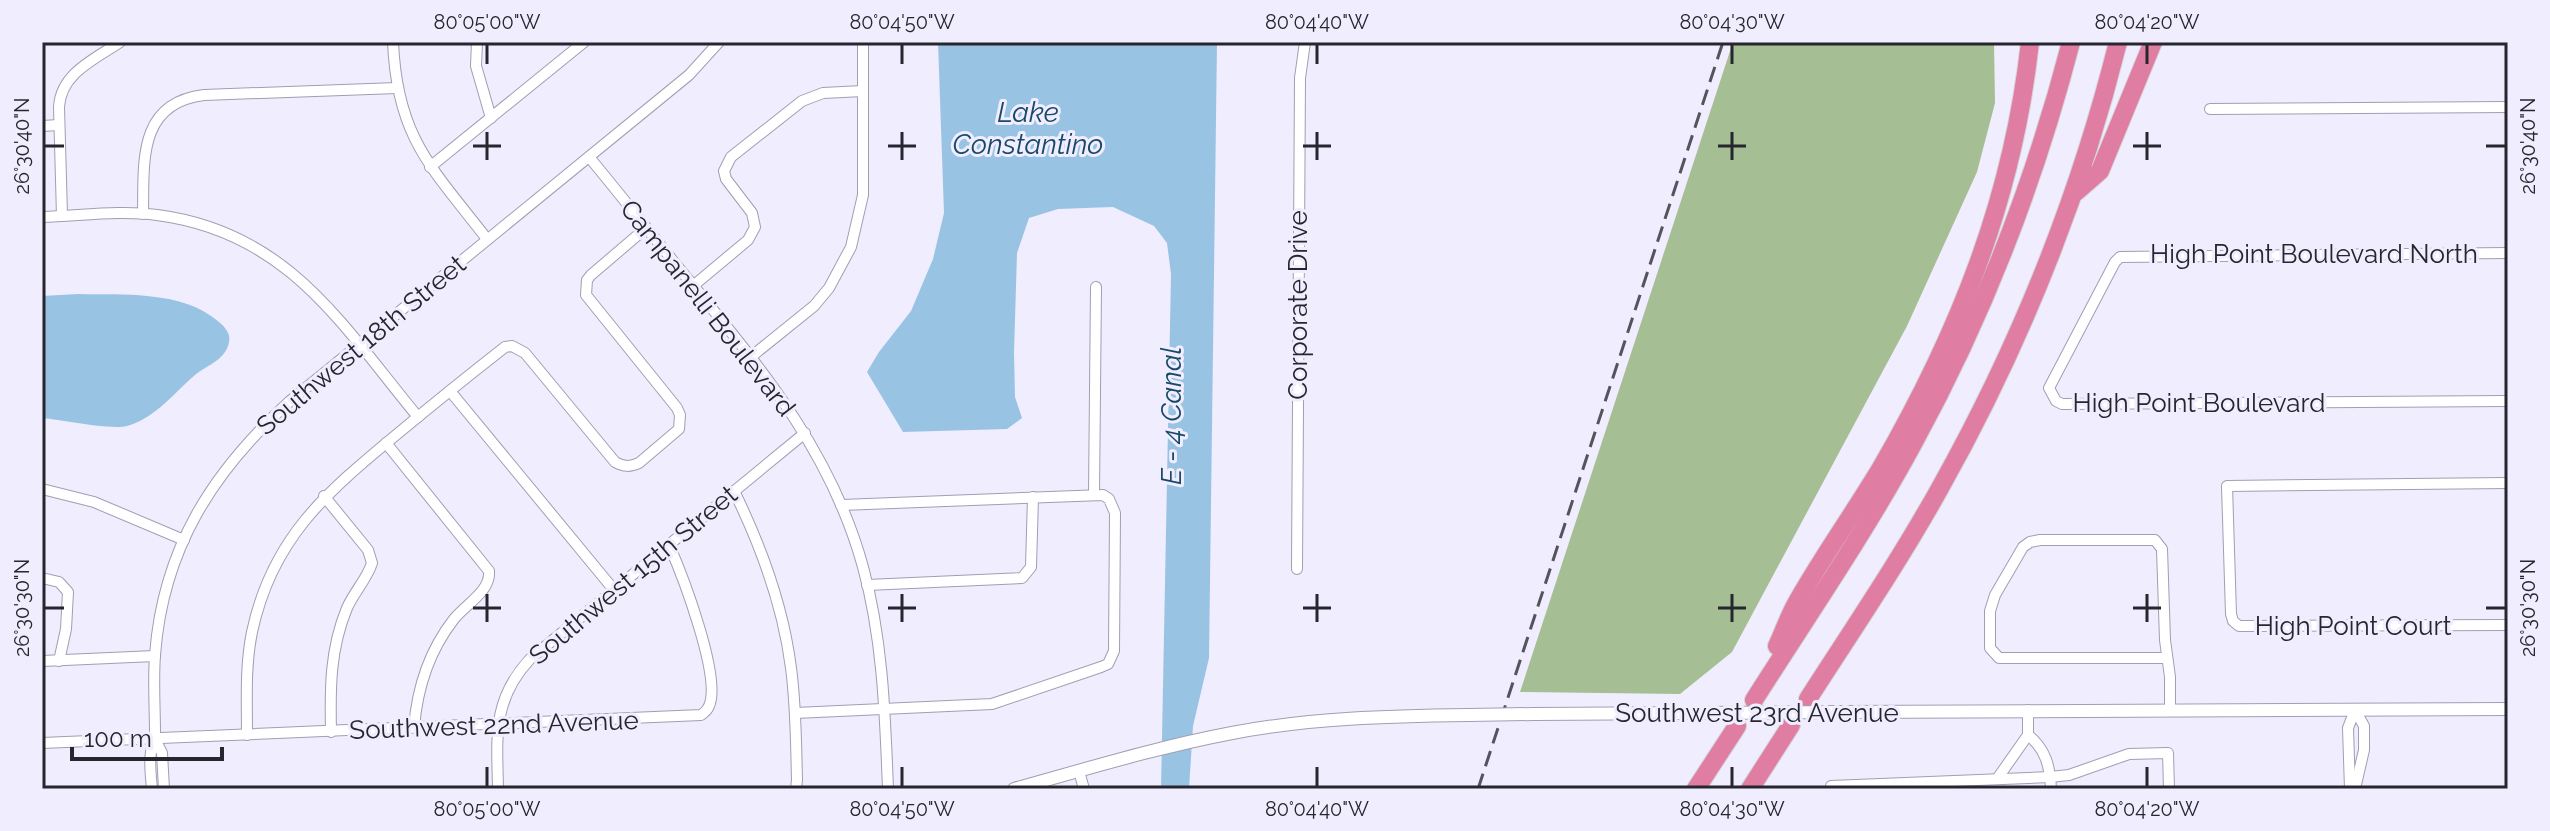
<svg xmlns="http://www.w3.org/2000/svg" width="2550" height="831" font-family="Raleway,sans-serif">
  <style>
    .forest { fill: #a6be93 }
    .water { fill: #99c3e3 }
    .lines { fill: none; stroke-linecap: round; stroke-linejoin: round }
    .minor-casing { stroke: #a19eb2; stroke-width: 12 }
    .tertiary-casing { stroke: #a19eb2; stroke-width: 14 }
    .motorway-casing { stroke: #d4d4d5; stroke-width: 20 }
    .minor { stroke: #fff; stroke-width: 10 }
    .tertiary { stroke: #fff; stroke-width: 12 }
    .motorway { stroke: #e07da3; stroke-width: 18 }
    .rail { stroke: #55535d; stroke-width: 3; stroke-dasharray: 16 8; stroke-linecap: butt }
    .tertiary-bridge-casing { stroke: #a19eb2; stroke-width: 14; stroke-linecap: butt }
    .tertiary-bridge { stroke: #fff; stroke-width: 12 }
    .ticks { fill: none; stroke: #27262e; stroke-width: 3 }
    .labels { text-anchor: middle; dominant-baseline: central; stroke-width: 6; stroke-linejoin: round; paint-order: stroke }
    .street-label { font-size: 26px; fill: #27262e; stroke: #f0edfe }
    .water-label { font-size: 28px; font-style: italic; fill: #184969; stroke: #f0edfe }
    .neatline { fill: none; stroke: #27262e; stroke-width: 3 }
    .ticks-label { font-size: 20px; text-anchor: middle; fill: #27262e }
  </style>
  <rect width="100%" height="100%" fill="#f0edfe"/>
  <polygon class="forest" points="1733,42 1994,42 1995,103 1977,172 1907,326 1732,652 1680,694 1520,692"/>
  <g class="water">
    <polygon points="938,42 1217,42 1209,658 1193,726 1189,789 1161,789 1171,274 1167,243 1154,226 1113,207 1058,209 1029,218 1017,253 1014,353 1015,397 1022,418 1007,429 903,432 867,372 879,352 911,311 933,259 944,213"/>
    <path d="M78,294C122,295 183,290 219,322C225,327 231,334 229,342C226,360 207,365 195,375C174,393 154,419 127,426C109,430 63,420 42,418V296Z"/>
  </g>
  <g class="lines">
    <g class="minor-casing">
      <g id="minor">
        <path d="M393,42C397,138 432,168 487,239"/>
        <polyline points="477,42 476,66 491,118"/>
        <polyline points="2210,109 2508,107"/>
        <polyline points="42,126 59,125"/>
        <path d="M589,157C624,199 657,242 692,284C764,372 832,454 863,567C883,640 885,714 888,789"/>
        <polyline points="430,167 584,42"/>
        <path d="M143,214C144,163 137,103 204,95L397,88"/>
        <path d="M62,216L59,107C61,73 95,59 120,42"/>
        <path d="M42,217C80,216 120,210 157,215C288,232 341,324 418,417"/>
        <polyline points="2508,253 2120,257 2115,262 2049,388 2056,401 2062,404 2508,401"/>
        <polyline points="693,286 748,240 755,227 752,213 726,179 724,171 731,157 802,101 823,93 863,91"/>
        <polyline points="752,356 814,306 829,288 851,247 863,195 863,42"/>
        <polyline points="450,391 614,590"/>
        <path d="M386,443L489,571C491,591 466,604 454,619C429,651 417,689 414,728"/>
        <polyline points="2508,483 2227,486 2231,614 2233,621 2239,626 2508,625"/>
        <polyline points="42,489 94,502 184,540"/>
        <path d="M734,491C762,548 783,605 791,668C796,705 796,743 797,780L796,789"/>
        <polyline points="1094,494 1096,287"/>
        <path d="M324,496L368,550L372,563C367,579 354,592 347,608C330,649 330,688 331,732"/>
        <polyline points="1297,569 1300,78 1305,42"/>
        <polyline points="42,578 59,582 68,592 66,629 59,661"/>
        <polyline points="867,585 1022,578 1031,567 1033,497"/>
        <polyline points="2166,658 1999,658 1990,648 1990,611 1995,595 2023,547 2030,542 2040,540 2155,540 2162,549 2165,640 2170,677 2170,711"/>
        <polyline points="42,661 155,656"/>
        <polyline points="795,713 992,704 1101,667 1108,664 1114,651 1115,513 1109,499 1103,495 841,505"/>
        <path d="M247,735C247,700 245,666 252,632C272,538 326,493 396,435C432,405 468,376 505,347L512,346L525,353L615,462C624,467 630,467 639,463L679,429L680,415L677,408L586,295L587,280L591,275L646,228"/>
        <path d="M2028,735C2046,749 2050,767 2051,789"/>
        <polyline points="155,739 162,753 164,789"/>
        <path d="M42,743L701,715C705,712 707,711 709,706C722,678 682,574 669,545"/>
        <polyline points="1079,771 1084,789"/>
        <polyline points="1997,779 2028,735 2028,710"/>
        <polyline points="1831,786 2050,777 2069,775 2129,754 2168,753 2169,789"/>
        <path d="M152,789C151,777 149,764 151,752C152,746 154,741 155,734C155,708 153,681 155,655C163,548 213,471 290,401L689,75L719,42"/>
        <path d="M498,789C497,737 492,700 530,659L805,433"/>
        <polyline points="2350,789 2348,728 2355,710"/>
        <polyline points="2355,789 2364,750 2364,726 2355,710"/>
      </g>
    </g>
    <g class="tertiary-casing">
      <g id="tertiary">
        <polyline points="1841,712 2508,709"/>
        <polyline points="1534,714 1693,713"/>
        <path d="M1014,789C1086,769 1158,747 1232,733C1310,718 1390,716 1469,715"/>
      </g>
    </g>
    <g class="motorway-casing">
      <g id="motorway">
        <polyline points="2076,192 2100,171 2153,42"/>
        <path d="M1777,646C1784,631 1789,616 1797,602C1823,556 1854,513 1881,468C1959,333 2013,198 2030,42"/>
        <path d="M1808,699C1853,629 1900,560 1940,488C2019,347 2079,199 2118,42"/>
        <path d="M1754,700C1808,615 1866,531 1914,442C1983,316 2035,181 2071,42"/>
        <polyline points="1696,789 1737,726"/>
        <polyline points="1750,789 1791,725"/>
      </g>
    </g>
    <use href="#minor" class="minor"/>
    <use href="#tertiary" class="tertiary"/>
    <use href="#motorway" class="motorway"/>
    <polyline class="rail" points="1478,789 1723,42"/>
    <g class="tertiary-bridge-casing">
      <g id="tertiary-bridge">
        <polyline points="1693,713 1841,712"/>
        <polyline points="1469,715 1534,714"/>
      </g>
    </g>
    <use href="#tertiary-bridge" class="tertiary-bridge"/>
  </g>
  <path class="ticks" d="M487,44V64M902,44V64M1317,44V64M1732,44V64M2147,44V64M487,132V160M902,132V160M1317,132V160M1732,132V160M2147,132V160M44,146H64M473,146H501M888,146H916M1303,146H1331M1718,146H1746M2133,146H2161M2486,146H2506M487,594V622M902,594V622M1317,594V622M1732,594V622M2147,594V622M44,608H64M473,608H501M888,608H916M1303,608H1331M1718,608H1746M2133,608H2161M2486,608H2506M487,767V787M902,767V787M1317,767V787M1732,767V787M2147,767V787"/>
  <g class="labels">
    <g class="street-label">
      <text x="2314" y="254">High Point Boulevard North</text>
      <text transform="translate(1298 305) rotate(-90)">Corporate Drive</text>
      <text transform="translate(708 308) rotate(52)">Campanelli Boulevard</text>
      <text transform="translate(361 345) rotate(-40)">Southwest 18th Street</text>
      <text x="2199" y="403">High Point Boulevard</text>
      <text transform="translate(633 575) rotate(-40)">Southwest 15th Street</text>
      <text x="2353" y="626">High Point Court</text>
      <text x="1757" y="713">Southwest 23rd Avenue</text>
      <text transform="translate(494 725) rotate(-2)">Southwest 22nd Avenue</text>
    </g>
    <g class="water-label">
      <text x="1028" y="112">Lake<tspan x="1028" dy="32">Constantino</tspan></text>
      <text transform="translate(1171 416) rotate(-90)">E - 4 Canal</text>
    </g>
  </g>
  <rect width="2550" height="831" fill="none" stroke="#f0edfe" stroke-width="88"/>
  <path d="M72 747v12h150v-12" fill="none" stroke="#27262e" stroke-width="4"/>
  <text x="84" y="747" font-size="24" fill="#27262e" stroke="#f0edfe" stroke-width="6" paint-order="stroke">100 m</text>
  <rect x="44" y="44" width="2462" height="743" class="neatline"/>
  <g class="ticks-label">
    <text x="487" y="29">80°05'00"W</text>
    <text x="902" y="29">80°04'50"W</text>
    <text x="1317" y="29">80°04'40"W</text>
    <text x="1732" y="29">80°04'30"W</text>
    <text x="2147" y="29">80°04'20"W</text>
    <text transform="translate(22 146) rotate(-90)" y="7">26°30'40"N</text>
    <text transform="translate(2528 146) rotate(-90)" y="7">26°30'40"N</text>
    <text transform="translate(22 608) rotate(-90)" y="7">26°30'30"N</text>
    <text transform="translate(2528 608) rotate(-90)" y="7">26°30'30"N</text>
    <text x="487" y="816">80°05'00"W</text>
    <text x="902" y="816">80°04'50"W</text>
    <text x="1317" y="816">80°04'40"W</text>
    <text x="1732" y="816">80°04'30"W</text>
    <text x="2147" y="816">80°04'20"W</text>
  </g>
</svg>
